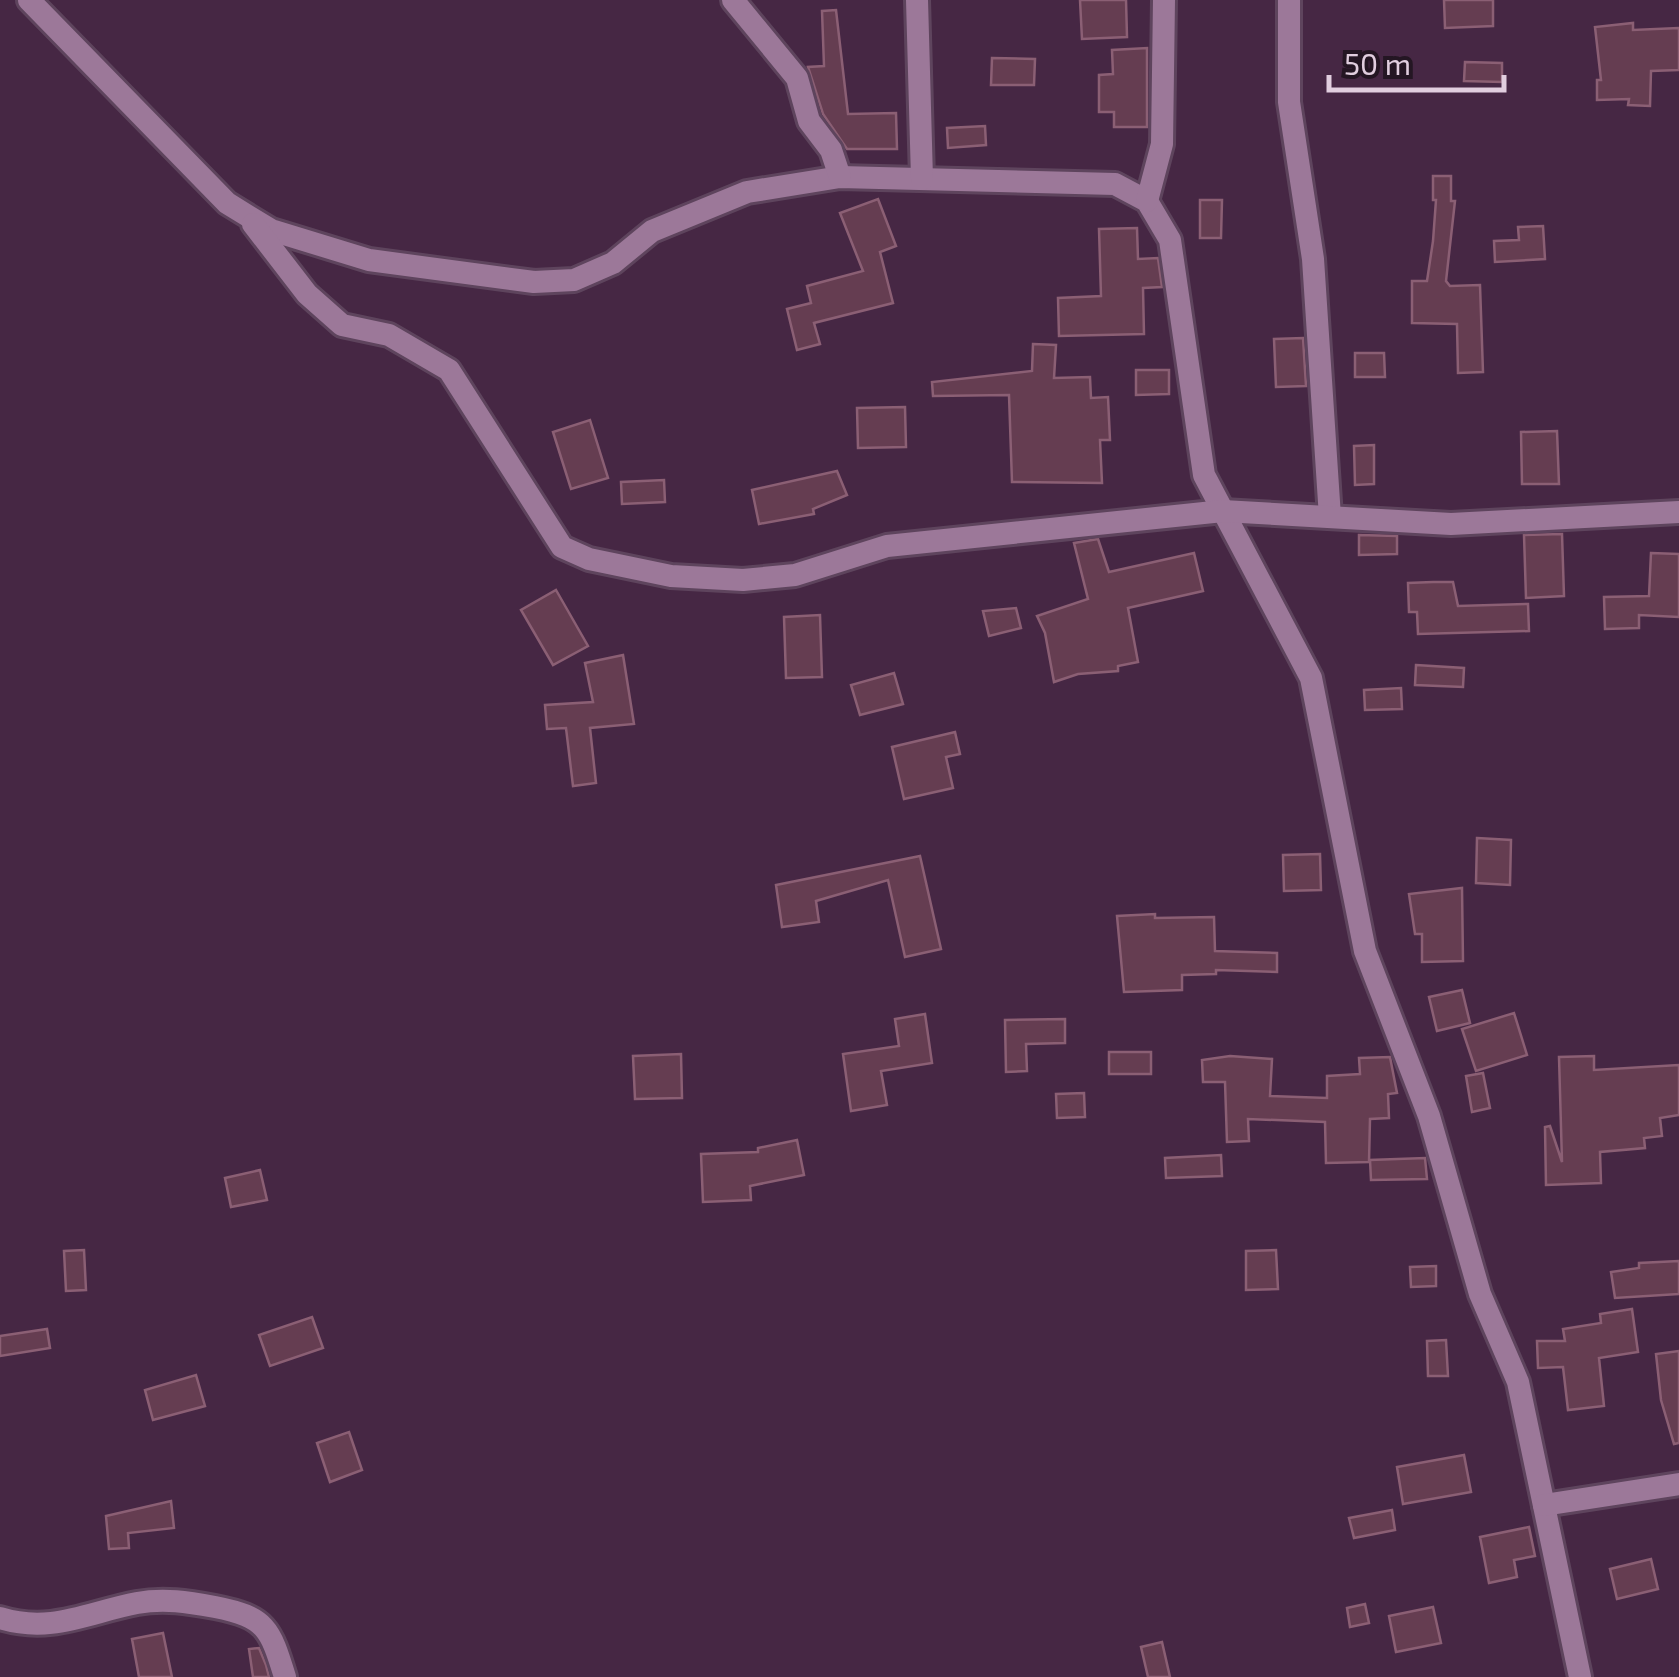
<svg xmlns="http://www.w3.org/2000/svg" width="1679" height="1677" font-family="'Exo 2',sans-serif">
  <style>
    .building { fill: #653d51; stroke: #8b5f74; stroke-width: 2.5 }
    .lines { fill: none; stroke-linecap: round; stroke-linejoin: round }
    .minor-casing { stroke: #5e445d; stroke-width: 28 }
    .minor { stroke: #9c7899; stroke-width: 22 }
  </style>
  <rect width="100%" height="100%" fill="#462744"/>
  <g class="building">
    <polygon points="1080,0 1126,0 1127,37 1082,39"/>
    <polygon points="1444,0 1493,0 1493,26 1445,28"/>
    <polygon points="836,10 848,114 896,113 897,149 847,149 823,114 808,67 824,66 822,11"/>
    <polygon points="1633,23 1633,30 1679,28 1679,70 1651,71 1650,106 1628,105 1629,99 1597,100 1597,80 1601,80 1595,27"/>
    <polygon points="1147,48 1147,127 1114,127 1114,112 1099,112 1099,75 1113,74 1112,50"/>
    <polygon points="992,58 1035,59 1034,85 991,85"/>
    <polygon points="1465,62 1502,63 1502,82 1464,81"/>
    <polygon points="985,126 986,145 948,148 947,128"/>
    <polygon points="1433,176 1451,176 1451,201 1455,201 1446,281 1450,286 1480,285 1483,372 1458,373 1457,324 1412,323 1412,281 1427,281 1433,241 1436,200 1433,200"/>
    <polygon points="878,199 896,246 880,252 893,303 814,323 820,344 797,350 787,309 811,303 807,286 863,271 840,213"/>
    <polygon points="1200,200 1222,200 1221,238 1200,238"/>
    <polygon points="1543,226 1545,259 1495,262 1494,241 1519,240 1518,227"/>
    <polygon points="1137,228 1138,259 1158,258 1162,287 1143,288 1144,334 1059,336 1058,298 1101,296 1099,229"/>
    <polygon points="1303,338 1306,386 1276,387 1274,339"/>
    <polygon points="1033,344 1056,345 1054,378 1090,377 1091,398 1108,397 1110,440 1100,440 1102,483 1012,482 1009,395 933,396 932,382 1032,371"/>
    <polygon points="1355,353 1384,353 1385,377 1355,377"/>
    <polygon points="1136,370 1169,370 1169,394 1136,395"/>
    <polygon points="905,407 906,447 858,448 857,408"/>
    <polygon points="590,420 608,478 571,489 553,432"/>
    <polygon points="1557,431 1559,484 1522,484 1521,432"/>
    <polygon points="1374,445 1374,484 1355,485 1354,446"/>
    <polygon points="837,471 847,495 813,509 814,514 759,524 752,490"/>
    <polygon points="664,480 665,502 622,504 621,482"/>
    <polygon points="1562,534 1564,596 1526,598 1524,535"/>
    <polygon points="1359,535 1397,536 1397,554 1359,555"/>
    <polygon points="1098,539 1109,572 1194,553 1203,591 1128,608 1138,662 1118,666 1118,671 1078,674 1054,682 1045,633 1037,616 1088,599 1074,543"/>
    <polygon points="1651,553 1679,554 1679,617 1639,615 1639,628 1605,629 1604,597 1649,596"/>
    <polygon points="1433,582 1453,582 1458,606 1528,604 1529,631 1418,634 1417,612 1409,612 1408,583"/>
    <polygon points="556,590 588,646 553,665 521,610"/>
    <polygon points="1016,608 1021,628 989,636 983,611"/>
    <polygon points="820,615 822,677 786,678 784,617"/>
    <polygon points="623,655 634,724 590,728 596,783 573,786 566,728 547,729 545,705 593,702 585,663"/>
    <polygon points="1416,665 1464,668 1463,687 1415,685"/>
    <polygon points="894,673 903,704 860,715 851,685"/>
    <polygon points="1401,688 1402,709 1365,710 1364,690"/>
    <polygon points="955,732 960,754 946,757 953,788 904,799 892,747"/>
    <polygon points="1477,838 1511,840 1510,885 1476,883"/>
    <polygon points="1320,854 1321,890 1284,891 1283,855"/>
    <polygon points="920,856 941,949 905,957 888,880 816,901 819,922 782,927 776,885"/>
    <polygon points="1462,888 1463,961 1422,962 1422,934 1415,934 1409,894"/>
    <polygon points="1155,914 1155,918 1214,917 1215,951 1277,953 1277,972 1216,970 1216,974 1182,975 1182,990 1124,992 1117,916"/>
    <polygon points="1462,990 1470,1023 1437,1031 1429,997"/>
    <polygon points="1514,1013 1527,1055 1476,1071 1462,1029"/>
    <polygon points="925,1014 932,1063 881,1071 887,1105 851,1111 843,1054 899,1046 895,1019"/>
    <polygon points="1065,1019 1065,1043 1026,1044 1027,1071 1006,1072 1005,1020"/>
    <rect x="1109" y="1052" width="42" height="22"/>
    <polygon points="681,1054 682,1098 635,1099 633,1056"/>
    <polygon points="1230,1056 1272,1059 1270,1096 1327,1098 1327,1076 1360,1074 1359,1058 1390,1057 1397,1093 1388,1094 1389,1118 1370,1119 1369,1162 1326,1163 1325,1122 1248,1119 1249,1141 1227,1142 1225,1082 1203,1082 1202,1060"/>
    <polygon points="1594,1056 1594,1070 1679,1065 1679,1115 1660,1118 1662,1136 1644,1138 1645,1148 1600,1152 1601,1183 1546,1185 1545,1127 1550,1126 1562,1162 1559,1057"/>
    <polygon points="1483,1073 1490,1108 1472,1112 1466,1076"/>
    <polygon points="1084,1093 1085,1117 1057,1118 1056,1094"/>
    <polygon points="797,1140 804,1175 750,1186 751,1200 703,1202 701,1154 758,1152 758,1148"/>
    <polygon points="1221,1155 1222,1176 1166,1178 1165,1158"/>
    <polygon points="1425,1158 1427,1179 1371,1180 1370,1160"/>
    <polygon points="260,1170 267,1200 231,1207 225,1178"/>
    <polygon points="84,1250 86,1290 66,1291 64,1251"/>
    <polygon points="1276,1250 1278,1289 1246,1290 1246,1251"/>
    <polygon points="1679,1261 1679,1294 1615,1298 1611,1272 1639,1268 1639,1263"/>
    <polygon points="1436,1266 1436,1286 1411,1287 1410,1267"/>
    <polygon points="1632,1309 1638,1352 1599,1358 1604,1406 1568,1410 1563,1367 1538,1368 1537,1341 1565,1341 1563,1329 1601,1323 1600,1314"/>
    <polygon points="312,1317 323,1348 270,1366 259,1335"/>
    <polygon points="47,1329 50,1348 0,1356 0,1336"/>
    <polygon points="1446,1340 1448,1376 1428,1376 1427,1341"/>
    <polygon points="1679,1351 1679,1443 1674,1444 1661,1400 1656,1354"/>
    <polygon points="196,1375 205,1406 153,1420 145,1390"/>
    <polygon points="349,1432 362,1470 330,1482 317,1443"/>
    <polygon points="1464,1455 1471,1492 1403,1504 1397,1467"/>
    <polygon points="171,1501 174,1528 128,1533 129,1548 109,1549 106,1516"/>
    <polygon points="1392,1510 1395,1530 1354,1538 1349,1518"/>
    <polygon points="1529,1527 1535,1556 1514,1560 1517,1577 1489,1583 1480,1537"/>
    <polygon points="1651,1559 1658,1589 1617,1599 1610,1569"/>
    <polygon points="1365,1604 1369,1623 1350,1627 1347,1608"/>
    <polygon points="1433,1607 1441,1643 1396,1652 1389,1616"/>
    <polygon points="163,1633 172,1677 139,1677 132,1639"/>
    <polygon points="1162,1642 1170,1677 1148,1677 1141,1647"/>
    <polygon points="259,1648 266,1665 269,1677 253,1677 249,1649"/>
  </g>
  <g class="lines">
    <g class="minor-casing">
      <g id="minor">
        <polyline points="29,0 227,203 271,230 369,260 534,282 574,280 613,263 652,231 747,192 840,177 1115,184 1147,201 1170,240 1204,475 1311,678 1365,951 1429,1116 1480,1294 1518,1382 1580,1677"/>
        <polyline points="733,0 797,78 809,121 831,150 840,177"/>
        <polyline points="917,0 922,179"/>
        <polyline points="1289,0 1289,102 1313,259 1330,517"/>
        <polyline points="1147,201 1162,144 1164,0"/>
        <polyline points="253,224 307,294 342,325 389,335 449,370 562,547 589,559 671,576 743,580 795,575 887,546 1223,511 1451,524 1679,512"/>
        <polyline points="1544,1505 1679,1484"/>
        <path d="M0,1618C51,1634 89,1612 137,1603C164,1598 188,1602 215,1607C266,1617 270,1628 285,1677"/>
      </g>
    </g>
    <use href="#minor" class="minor"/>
  </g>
  <path d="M1329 75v15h175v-15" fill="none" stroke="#e1cedf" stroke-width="5"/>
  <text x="1344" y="75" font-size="30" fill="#e1cedf" stroke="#241623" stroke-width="8" paint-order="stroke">50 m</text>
</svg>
